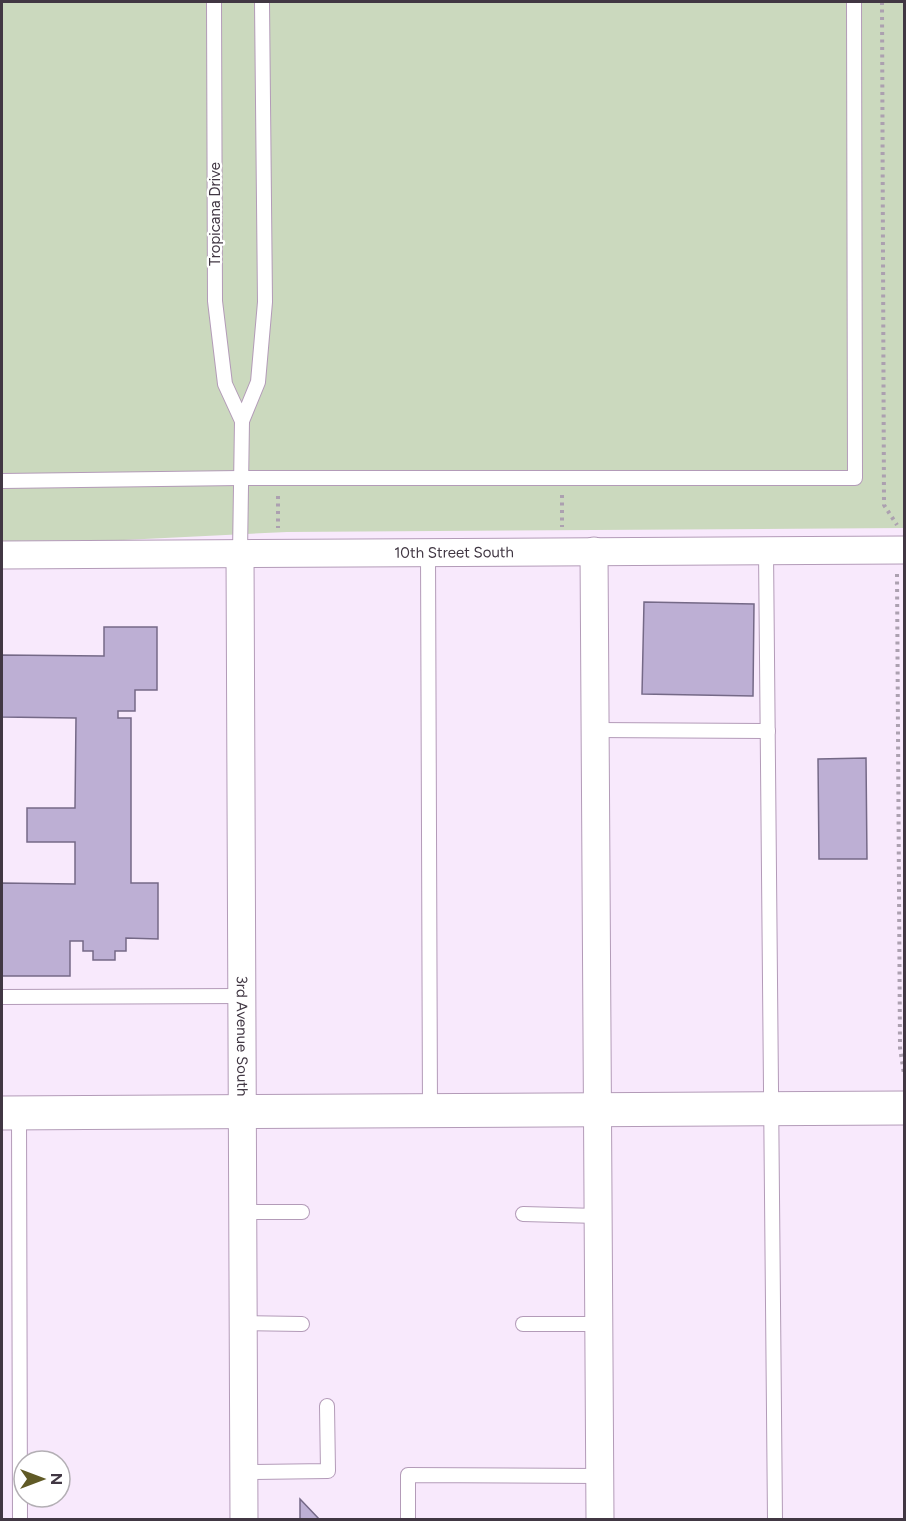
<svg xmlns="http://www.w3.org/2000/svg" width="906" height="1521" font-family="Figtree,sans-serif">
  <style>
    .green { fill: #cbd9be }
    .building { fill: #bdafd4; stroke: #756987; stroke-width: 1.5 }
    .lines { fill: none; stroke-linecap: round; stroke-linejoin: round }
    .lane-casing { stroke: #b39bb8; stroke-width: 16 }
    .street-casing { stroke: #b39bb8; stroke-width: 29 }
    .secondary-casing { stroke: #b39bb8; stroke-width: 35 }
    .path { stroke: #aca0b0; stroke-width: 4; stroke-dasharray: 3 4.5; stroke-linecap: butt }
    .lane { stroke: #fff; stroke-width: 14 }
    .street { stroke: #fff; stroke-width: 27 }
    .secondary { stroke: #fff; stroke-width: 33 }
    .labels { text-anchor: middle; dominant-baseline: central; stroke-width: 4.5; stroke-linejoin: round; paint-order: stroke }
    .street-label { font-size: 15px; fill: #413743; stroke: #fff }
  </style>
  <rect width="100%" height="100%" fill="#f8e9fc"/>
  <polygon class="green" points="2,2 904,2 904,528 287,532 124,540 2,541"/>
  <g class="building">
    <polygon points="644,602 754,604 753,696 642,694"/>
    <polygon points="104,627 157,627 157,690 135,690 135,711 118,711 118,718 131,718 131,883 158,883 158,939 126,938 126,951 115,951 115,960 93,960 93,951 83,951 83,941 70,941 70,976 2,976 2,883 75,884 75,842 27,842 27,808 75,808 76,718 2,717 2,655 104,656"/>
    <polygon points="866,758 867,859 819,859 818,759"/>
    <polygon points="300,1499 320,1520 300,1520"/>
  </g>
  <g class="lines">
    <g class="lane-casing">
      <g id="lane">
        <polyline points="214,2 215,301 225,384 242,421 258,382 265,302 262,2"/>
        <polyline points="2,481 240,478 855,478 854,2"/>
        <polyline points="766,550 775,1520"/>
        <polyline points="428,552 430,1110"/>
        <polyline points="240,553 242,421"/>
        <polyline points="595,730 768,731"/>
        <polyline points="2,997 242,996"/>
        <polyline points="19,1113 20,1520"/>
        <polyline points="243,1212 302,1212"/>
        <polyline points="523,1214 598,1216"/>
        <polyline points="244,1323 302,1324"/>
        <polyline points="523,1324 599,1324"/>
        <polyline points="244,1472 328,1471 327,1406"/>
        <polyline points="408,1520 408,1475 599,1476"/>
      </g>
    </g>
    <g class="street-casing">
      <g id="street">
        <polyline points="594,551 600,1520"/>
        <path id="s1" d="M240,553L244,1520"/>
        <path id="s2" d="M2,555L904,550"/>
      </g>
    </g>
    <g class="secondary-casing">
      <polyline id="secondary" points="2,1113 904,1108"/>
    </g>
    <g class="path">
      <polyline points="882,2 884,505 897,525"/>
      <polyline points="562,495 562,527"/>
      <polyline points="278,496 278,528"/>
      <polyline points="897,574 900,1048 904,1074"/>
    </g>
    <use href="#lane" class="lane"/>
    <use href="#street" class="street"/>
    <use href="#secondary" class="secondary"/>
  </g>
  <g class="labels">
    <g class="street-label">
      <text transform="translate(215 214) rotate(-90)">Tropicana Drive</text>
      <text stroke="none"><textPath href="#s2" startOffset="452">10th Street South</textPath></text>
      <text stroke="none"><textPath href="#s1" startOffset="483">3rd Avenue South</textPath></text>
    </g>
  </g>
  <rect width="906" height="1521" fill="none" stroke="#413743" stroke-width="6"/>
  <g transform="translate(42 1479) rotate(90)"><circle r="28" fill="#ffffff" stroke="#b3afb4" stroke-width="1.5"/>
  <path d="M0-4.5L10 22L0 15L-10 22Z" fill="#605a26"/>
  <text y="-9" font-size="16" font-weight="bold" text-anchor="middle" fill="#413743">N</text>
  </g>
</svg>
